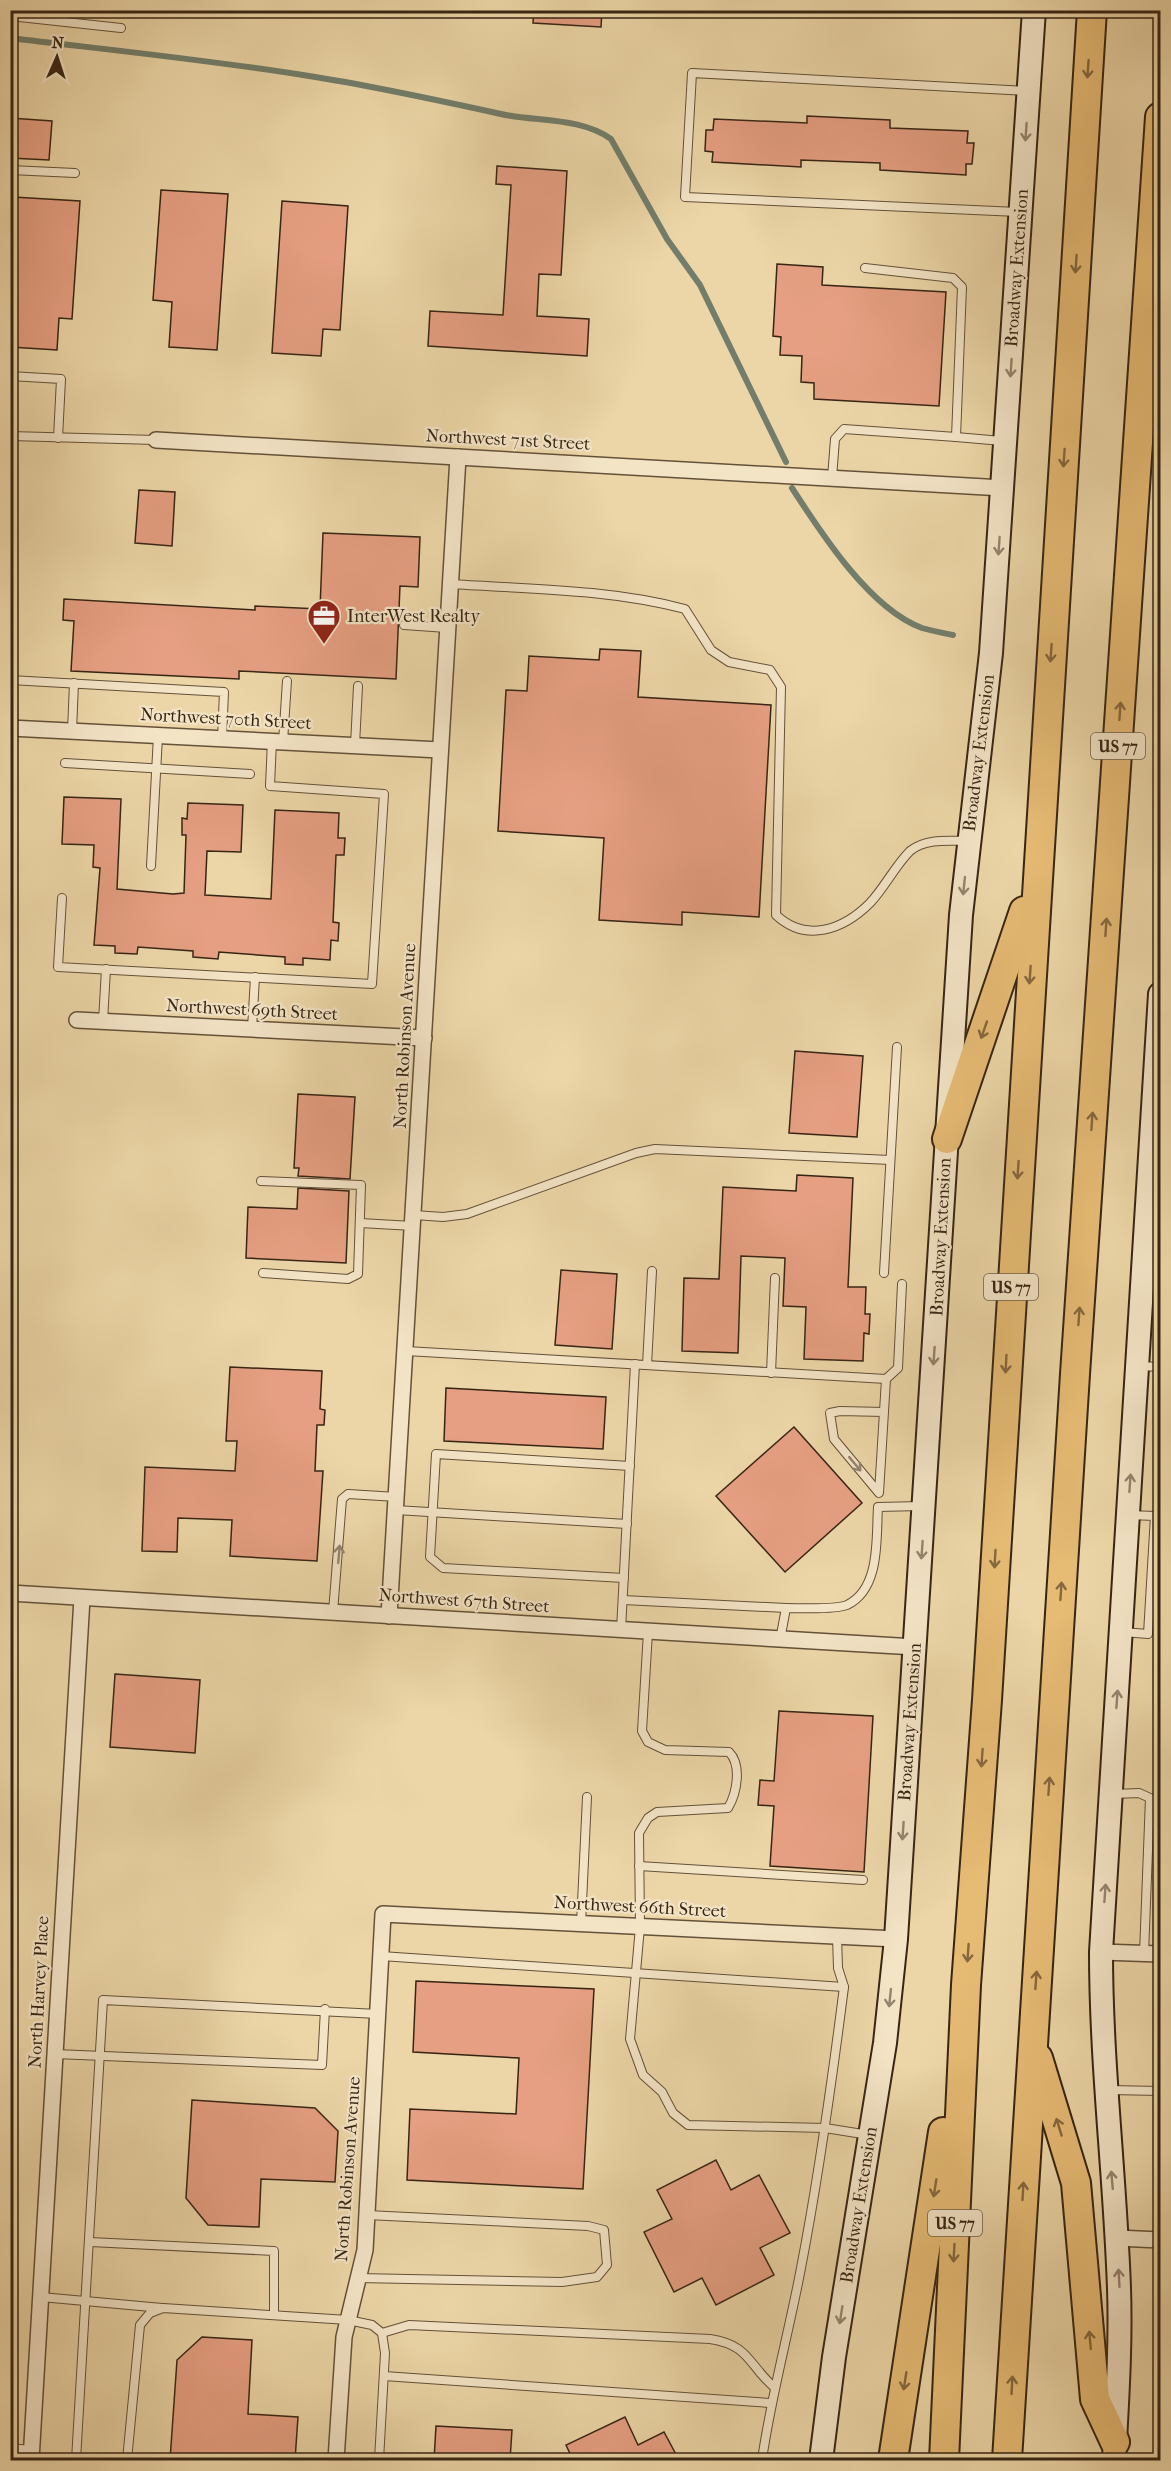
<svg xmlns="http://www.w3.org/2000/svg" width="1171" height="2471" font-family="'IM FELL French Canon',serif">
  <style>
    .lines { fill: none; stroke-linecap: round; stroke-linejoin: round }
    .stream { stroke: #727e6b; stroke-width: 6 }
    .building { fill: #e69f82; stroke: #372514; stroke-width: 1.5 }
    .service-casing { stroke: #645139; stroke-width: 10 }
    .minor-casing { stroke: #645139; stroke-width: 18 }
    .secondary-casing { stroke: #372514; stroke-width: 26 }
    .motorway-casing { stroke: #372514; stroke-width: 32 }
    .service { stroke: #f3e4c6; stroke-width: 8 }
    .minor { stroke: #f3e4c6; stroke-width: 15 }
    .secondary { stroke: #f3e4c6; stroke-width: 22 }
    .motorway { stroke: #e6bb74; stroke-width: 28 }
    .oneway { stroke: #86683f }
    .oneway2 { stroke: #95846d }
    .labels { text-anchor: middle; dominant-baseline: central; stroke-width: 4.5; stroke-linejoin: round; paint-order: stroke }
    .shield { fill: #f3e4c6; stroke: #6f5e49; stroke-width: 1.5 }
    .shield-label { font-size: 16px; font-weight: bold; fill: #372514 }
    .street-label { font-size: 18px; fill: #372514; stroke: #f3e4c6 }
    .poi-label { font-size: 18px; fill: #372514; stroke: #f3e4c6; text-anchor: start }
  </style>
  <rect width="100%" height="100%" fill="#ecd6a7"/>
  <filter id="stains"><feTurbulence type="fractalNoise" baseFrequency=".00333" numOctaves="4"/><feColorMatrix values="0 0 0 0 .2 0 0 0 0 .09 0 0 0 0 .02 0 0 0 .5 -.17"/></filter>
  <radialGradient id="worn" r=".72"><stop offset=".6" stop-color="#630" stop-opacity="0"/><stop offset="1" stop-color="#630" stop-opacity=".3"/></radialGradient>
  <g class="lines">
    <g class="stream">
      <path d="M10,38C110,50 210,60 309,76C374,86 437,100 501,114C537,122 580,117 611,139L667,239L700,285L786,462"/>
      <path d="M792,488C821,533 870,609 922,628C932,631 943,633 953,635"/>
    </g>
  </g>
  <g class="building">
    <polygon points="534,10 602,10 601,27 533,23"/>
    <polygon points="807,116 890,120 890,128 968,131 967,143 974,143 972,164 966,164 966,175 880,170 880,163 801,160 801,167 712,162 713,152 705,151 706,130 713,130 714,119 807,123"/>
    <polygon points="10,118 52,121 49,160 10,158"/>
    <polygon points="497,166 567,171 561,275 539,274 537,316 589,319 587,356 428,346 430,311 503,315 511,185 496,184"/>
    <polygon points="161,190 228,194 217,350 169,347 172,302 153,300"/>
    <polygon points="13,197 80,201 72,319 59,318 57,350 10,347"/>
    <polygon points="282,201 348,206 340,330 323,329 321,356 272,353"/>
    <polygon points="777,264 823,267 822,285 946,292 939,406 814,399 814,383 801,382 802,356 780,355 781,337 773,336"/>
    <polygon points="139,490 175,492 172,546 135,543"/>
    <polygon points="323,533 420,537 418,587 400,586 396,679 239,671 239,679 71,671 74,621 63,620 64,599 255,610 255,606 320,609"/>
    <polygon points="600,649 641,651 638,697 771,705 759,917 682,912 682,925 599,920 604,838 498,831 506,690 527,691 529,656 599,660"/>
    <polygon points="64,797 121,799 117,889 173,894 184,893 186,835 182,835 182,818 187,819 188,803 243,805 241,852 207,851 205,895 271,899 275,810 339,813 338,838 345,838 344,855 336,855 333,922 339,923 338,941 331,940 330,960 303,958 303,965 285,964 285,957 219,952 218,959 193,957 193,951 138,947 137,954 115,953 115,946 94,945 100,868 93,867 94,845 62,844"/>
    <polygon points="795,1051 863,1056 857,1137 789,1133"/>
    <polygon points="298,1094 355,1097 350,1179 298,1176 299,1168 294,1168"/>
    <polygon points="797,1175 853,1178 848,1287 866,1287 865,1314 870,1314 869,1334 864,1333 863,1361 804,1359 806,1307 783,1306 785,1258 741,1256 738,1353 682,1351 684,1278 719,1279 723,1187 796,1191"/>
    <polygon points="298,1188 349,1191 346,1263 246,1258 248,1207 297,1209"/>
    <polygon points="561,1270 617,1274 612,1349 555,1345"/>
    <polygon points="230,1367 322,1371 320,1409 325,1410 324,1425 317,1425 315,1471 323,1471 317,1561 230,1556 232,1520 178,1518 177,1552 142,1551 145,1467 235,1471 237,1441 226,1441"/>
    <polygon points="446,1388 606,1397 603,1449 444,1441"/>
    <polygon points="794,1427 862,1503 785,1572 716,1496"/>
    <polygon points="115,1674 200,1680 195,1753 110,1747"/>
    <polygon points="779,1711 873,1716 864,1872 770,1866 774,1806 758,1805 760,1780 774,1781"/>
    <polygon points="416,1981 594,1989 583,2189 407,2180 410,2109 516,2114 519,2058 413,2052"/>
    <polygon points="192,2100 315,2108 338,2131 335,2182 261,2179 259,2227 208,2225 186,2198"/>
    <polygon points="716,2160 731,2190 759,2175 790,2233 760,2248 774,2275 716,2305 702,2278 674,2292 644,2232 672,2219 657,2190"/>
    <polygon points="202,2337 252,2340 248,2414 298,2417 295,2460 170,2460 177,2360"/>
    <polygon points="625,2417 638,2445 664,2432 679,2460 573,2460 566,2445"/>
    <polygon points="436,2426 512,2430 510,2460 434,2460"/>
  </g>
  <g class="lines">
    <g class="service-casing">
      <g id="service">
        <polyline points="10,16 121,28"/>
        <polyline points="10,170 75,173"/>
        <polyline points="1018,212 685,197 692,73 1027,91"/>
        <polyline points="10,376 61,379 58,438"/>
        <polyline points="10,436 156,440"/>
        <polyline points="956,437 1002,441"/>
        <polyline points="832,478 835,439 844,429 956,437 962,287 953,278 865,268"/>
        <path d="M450,584C528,589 609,589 685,609L711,650L729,662L770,670L781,687L776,915C806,943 843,930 870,903C885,887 895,866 910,851C926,838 949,841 968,841"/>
        <polyline points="404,625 447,628"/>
        <polyline points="10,680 224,692 222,739"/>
        <polyline points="72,731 74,683"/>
        <polyline points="283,742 287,681"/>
        <polyline points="355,745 358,686"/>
        <polyline points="65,763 250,774"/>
        <polyline points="151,866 158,736"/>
        <polyline points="62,898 58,967 372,984 384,794 270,786 272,741"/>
        <polyline points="103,1021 106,969"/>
        <polyline points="252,1029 255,977"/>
        <polyline points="261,1181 361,1185 358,1274 348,1279 263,1273"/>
        <polyline points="414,1215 443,1217 467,1214 636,1153 655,1149 890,1160"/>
        <polyline points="360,1223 413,1226"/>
        <polyline points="1144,1268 1160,1268"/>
        <polyline points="884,1273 897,1047"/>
        <polyline points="406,1351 886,1379 898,1368 902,1284"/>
        <polyline points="647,1365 652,1271"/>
        <polyline points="1139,1366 1160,1367"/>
        <polyline points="771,1373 775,1278"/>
        <polyline points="884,1412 840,1411 830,1413 834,1439 879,1493 886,1379"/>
        <polyline points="396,1510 627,1524"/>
        <polyline points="624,1578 443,1568 430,1557 436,1454 630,1466"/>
        <polyline points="623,1600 786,1608"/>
        <polyline points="333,1612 342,1499 348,1494 397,1497"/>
        <polyline points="621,1630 635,1364"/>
        <path d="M648,1632L642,1731L648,1742L665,1750L729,1752C742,1765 737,1793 728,1808L657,1812L648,1818L639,1833L640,1927L630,2039L643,2075L662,2092L673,2113L688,2125L825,2128L869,2135"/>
        <polyline points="1123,1632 1148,1634 1155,1516 1129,1515"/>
        <path d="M780,1640L786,1608C800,1608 835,1610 847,1605C881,1589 876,1537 878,1507L921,1506"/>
        <polyline points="1113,1794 1139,1793 1150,1798 1144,1954"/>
        <polyline points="639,1866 863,1880"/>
        <polyline points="581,1924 587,1797"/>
        <polyline points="381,1956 844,1987"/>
        <polyline points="55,2054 322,2065 325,2009"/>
        <polyline points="1109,2090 1160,2091"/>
        <polyline points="90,2242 274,2251 274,2315"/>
        <polyline points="358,2278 562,2282 597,2277 607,2265 604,2230 588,2226 367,2215"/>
        <polyline points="41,2297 162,2308"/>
        <path d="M382,2333L409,2325L710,2339C750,2345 748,2365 775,2388"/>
        <polyline points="384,2376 770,2403"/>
        <polyline points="10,2448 31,2450"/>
        <polyline points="76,2460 103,2000 378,2014"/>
        <polyline points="127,2460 140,2325 150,2313 163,2308 348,2320 372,2325 382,2333 385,2353 379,2460"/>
        <path d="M762,2460C771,2396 789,2332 801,2268C819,2175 832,2081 844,1987L838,1968L837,1936"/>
      </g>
    </g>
    <g class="minor-casing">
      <g id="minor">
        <polyline points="156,440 1003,488"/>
        <polyline points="10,728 440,750"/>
        <polyline points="77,1020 424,1038"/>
        <polyline points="10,1593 915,1647"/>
        <polyline points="389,1616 458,457"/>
        <polyline points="1101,1952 1160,1954"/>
        <polyline points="1117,2238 1160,2240"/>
        <polyline points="31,2460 82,1598"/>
        <polyline points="336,2460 344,2337 365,2250 383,1914 896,1939"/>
      </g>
    </g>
    <g class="secondary-casing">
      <g id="secondary">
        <polyline points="821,2460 834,2357 885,2043 896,1939 961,915 991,653 1034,10"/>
        <path d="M1114,2460C1117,2403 1121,2345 1119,2288C1115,2175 1101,2064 1101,1952L1160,994"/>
      </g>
    </g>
    <g class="motorway-casing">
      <g id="motorway">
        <polyline points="947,1139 1024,911"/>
        <polyline points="1038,2058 1076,2183 1095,2399 1115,2442"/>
        <polyline points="893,2460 943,2132"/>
        <polyline points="944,2460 966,1985 987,1700 1092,10"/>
        <polyline points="1007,2460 1075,1374 1160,117"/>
      </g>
    </g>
    <use href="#service" class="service"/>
    <use href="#minor" class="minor"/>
    <use href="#secondary" class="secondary"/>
    <use href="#motorway" class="motorway"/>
  </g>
  <defs><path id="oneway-shaft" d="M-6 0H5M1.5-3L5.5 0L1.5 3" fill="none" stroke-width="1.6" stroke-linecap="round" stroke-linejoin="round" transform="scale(1.5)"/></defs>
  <g class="oneway">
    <use href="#oneway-shaft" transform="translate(1088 69) rotate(94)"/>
    <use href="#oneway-shaft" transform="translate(1076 264) rotate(94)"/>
    <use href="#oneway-shaft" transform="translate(1064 458) rotate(94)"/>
    <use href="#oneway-shaft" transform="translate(1051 653) rotate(94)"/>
    <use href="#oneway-shaft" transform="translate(1120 711) rotate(-86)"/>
    <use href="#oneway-shaft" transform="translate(1106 927) rotate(-86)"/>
    <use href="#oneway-shaft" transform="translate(1030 975) rotate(94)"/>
    <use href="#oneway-shaft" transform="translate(984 1030) rotate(109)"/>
    <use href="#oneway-shaft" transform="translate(1092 1121) rotate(-86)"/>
    <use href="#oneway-shaft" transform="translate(1018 1170) rotate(94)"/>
    <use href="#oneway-shaft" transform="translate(1079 1316) rotate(-86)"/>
    <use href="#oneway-shaft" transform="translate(1006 1364) rotate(93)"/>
    <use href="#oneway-shaft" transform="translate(995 1559) rotate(93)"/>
    <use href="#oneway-shaft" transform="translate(1061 1591) rotate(-86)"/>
    <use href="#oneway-shaft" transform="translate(982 1758) rotate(94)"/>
    <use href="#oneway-shaft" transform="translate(1049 1786) rotate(-86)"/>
    <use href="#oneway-shaft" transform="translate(968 1953) rotate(94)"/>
    <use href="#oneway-shaft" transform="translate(1036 1980) rotate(-86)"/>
    <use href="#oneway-shaft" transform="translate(1059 2127) rotate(-107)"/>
    <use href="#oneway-shaft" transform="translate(935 2188) rotate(99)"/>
    <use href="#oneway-shaft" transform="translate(1023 2191) rotate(-87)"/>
    <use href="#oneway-shaft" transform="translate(954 2253) rotate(93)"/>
    <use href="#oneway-shaft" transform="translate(1090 2340) rotate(-95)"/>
    <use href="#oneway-shaft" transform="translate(905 2381) rotate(99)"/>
    <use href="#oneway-shaft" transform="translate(1012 2385) rotate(-87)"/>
  </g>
  <g class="oneway2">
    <use href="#oneway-shaft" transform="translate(1026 132) rotate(94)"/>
    <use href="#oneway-shaft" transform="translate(1011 368) rotate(94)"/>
    <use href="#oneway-shaft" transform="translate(999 546) rotate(94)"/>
    <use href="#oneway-shaft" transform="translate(964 886) rotate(96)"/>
    <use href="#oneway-shaft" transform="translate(934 1356) rotate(94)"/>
    <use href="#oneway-shaft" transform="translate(855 1464) rotate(50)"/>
    <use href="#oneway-shaft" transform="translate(1130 1483) rotate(-86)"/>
    <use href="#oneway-shaft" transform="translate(922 1550) rotate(94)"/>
    <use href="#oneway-shaft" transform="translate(339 1554) rotate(-85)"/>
    <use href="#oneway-shaft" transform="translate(1117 1699) rotate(-86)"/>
    <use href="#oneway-shaft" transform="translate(903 1831) rotate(94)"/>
    <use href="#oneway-shaft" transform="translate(1105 1893) rotate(-86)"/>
    <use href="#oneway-shaft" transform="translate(890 1998) rotate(96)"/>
    <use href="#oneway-shaft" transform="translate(1112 2180) rotate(-95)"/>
    <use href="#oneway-shaft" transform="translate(1119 2278) rotate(-93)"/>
    <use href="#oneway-shaft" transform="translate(841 2315) rotate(99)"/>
  </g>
  <defs>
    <g id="office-pin" transform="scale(1.725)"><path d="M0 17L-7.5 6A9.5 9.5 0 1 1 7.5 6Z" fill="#8f2418" stroke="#f3e4c6"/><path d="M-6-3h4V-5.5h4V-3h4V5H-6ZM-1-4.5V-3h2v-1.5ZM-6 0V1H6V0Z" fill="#fff"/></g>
  </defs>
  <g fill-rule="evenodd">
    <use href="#office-pin" x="324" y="616"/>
  </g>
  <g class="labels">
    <g class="shield">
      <rect x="1091" y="733" width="54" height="26" rx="4.5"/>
      <rect x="984" y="1274" width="54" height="26" rx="4.5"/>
      <rect x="928" y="2210" width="54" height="26" rx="4.5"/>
    </g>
    <g class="shield-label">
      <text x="1118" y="746">US 77</text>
      <text x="1011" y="1287">US 77</text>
      <text x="955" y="2223">US 77</text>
    </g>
    <g class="street-label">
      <text transform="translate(1017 268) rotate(-86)">Broadway Extension</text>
      <text transform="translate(508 440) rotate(3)">Northwest 71st Street</text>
      <text transform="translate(226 719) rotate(3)">Northwest 70th Street</text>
      <text transform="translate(979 753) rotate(-83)">Broadway Extension</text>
      <text transform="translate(252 1010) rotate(3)">Northwest 69th Street</text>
      <text transform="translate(405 1036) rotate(-87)">North Robinson Avenue</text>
      <text transform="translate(941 1237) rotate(-87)">Broadway Extension</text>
      <text transform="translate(464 1601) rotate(4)">Northwest 67th Street</text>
      <text transform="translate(910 1722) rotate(-86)">Broadway Extension</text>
      <text transform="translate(640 1907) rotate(3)">Northwest 66th Street</text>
      <text transform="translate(39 1992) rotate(-87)">North Harvey Place</text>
      <text transform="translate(348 2169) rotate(-86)">North Robinson Avenue</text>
      <text transform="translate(859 2205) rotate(-81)">Broadway Extension</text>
    </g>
    <g class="poi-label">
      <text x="347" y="616">InterWest Realty</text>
    </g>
  </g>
  <rect width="1171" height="2471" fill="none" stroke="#ecd6a7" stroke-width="36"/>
  <rect x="12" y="12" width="1147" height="2447" fill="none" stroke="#372514" stroke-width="3"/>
  <rect x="18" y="18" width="1135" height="2435" fill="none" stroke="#372514" stroke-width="1.5"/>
  <g transform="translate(57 57) rotate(3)" stroke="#f3e4c6" stroke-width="4.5" paint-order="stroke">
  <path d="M0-4.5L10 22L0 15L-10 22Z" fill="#372514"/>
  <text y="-9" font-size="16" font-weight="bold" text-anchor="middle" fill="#372514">N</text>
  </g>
  <rect width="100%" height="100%" filter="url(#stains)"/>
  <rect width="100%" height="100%" fill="url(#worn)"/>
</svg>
